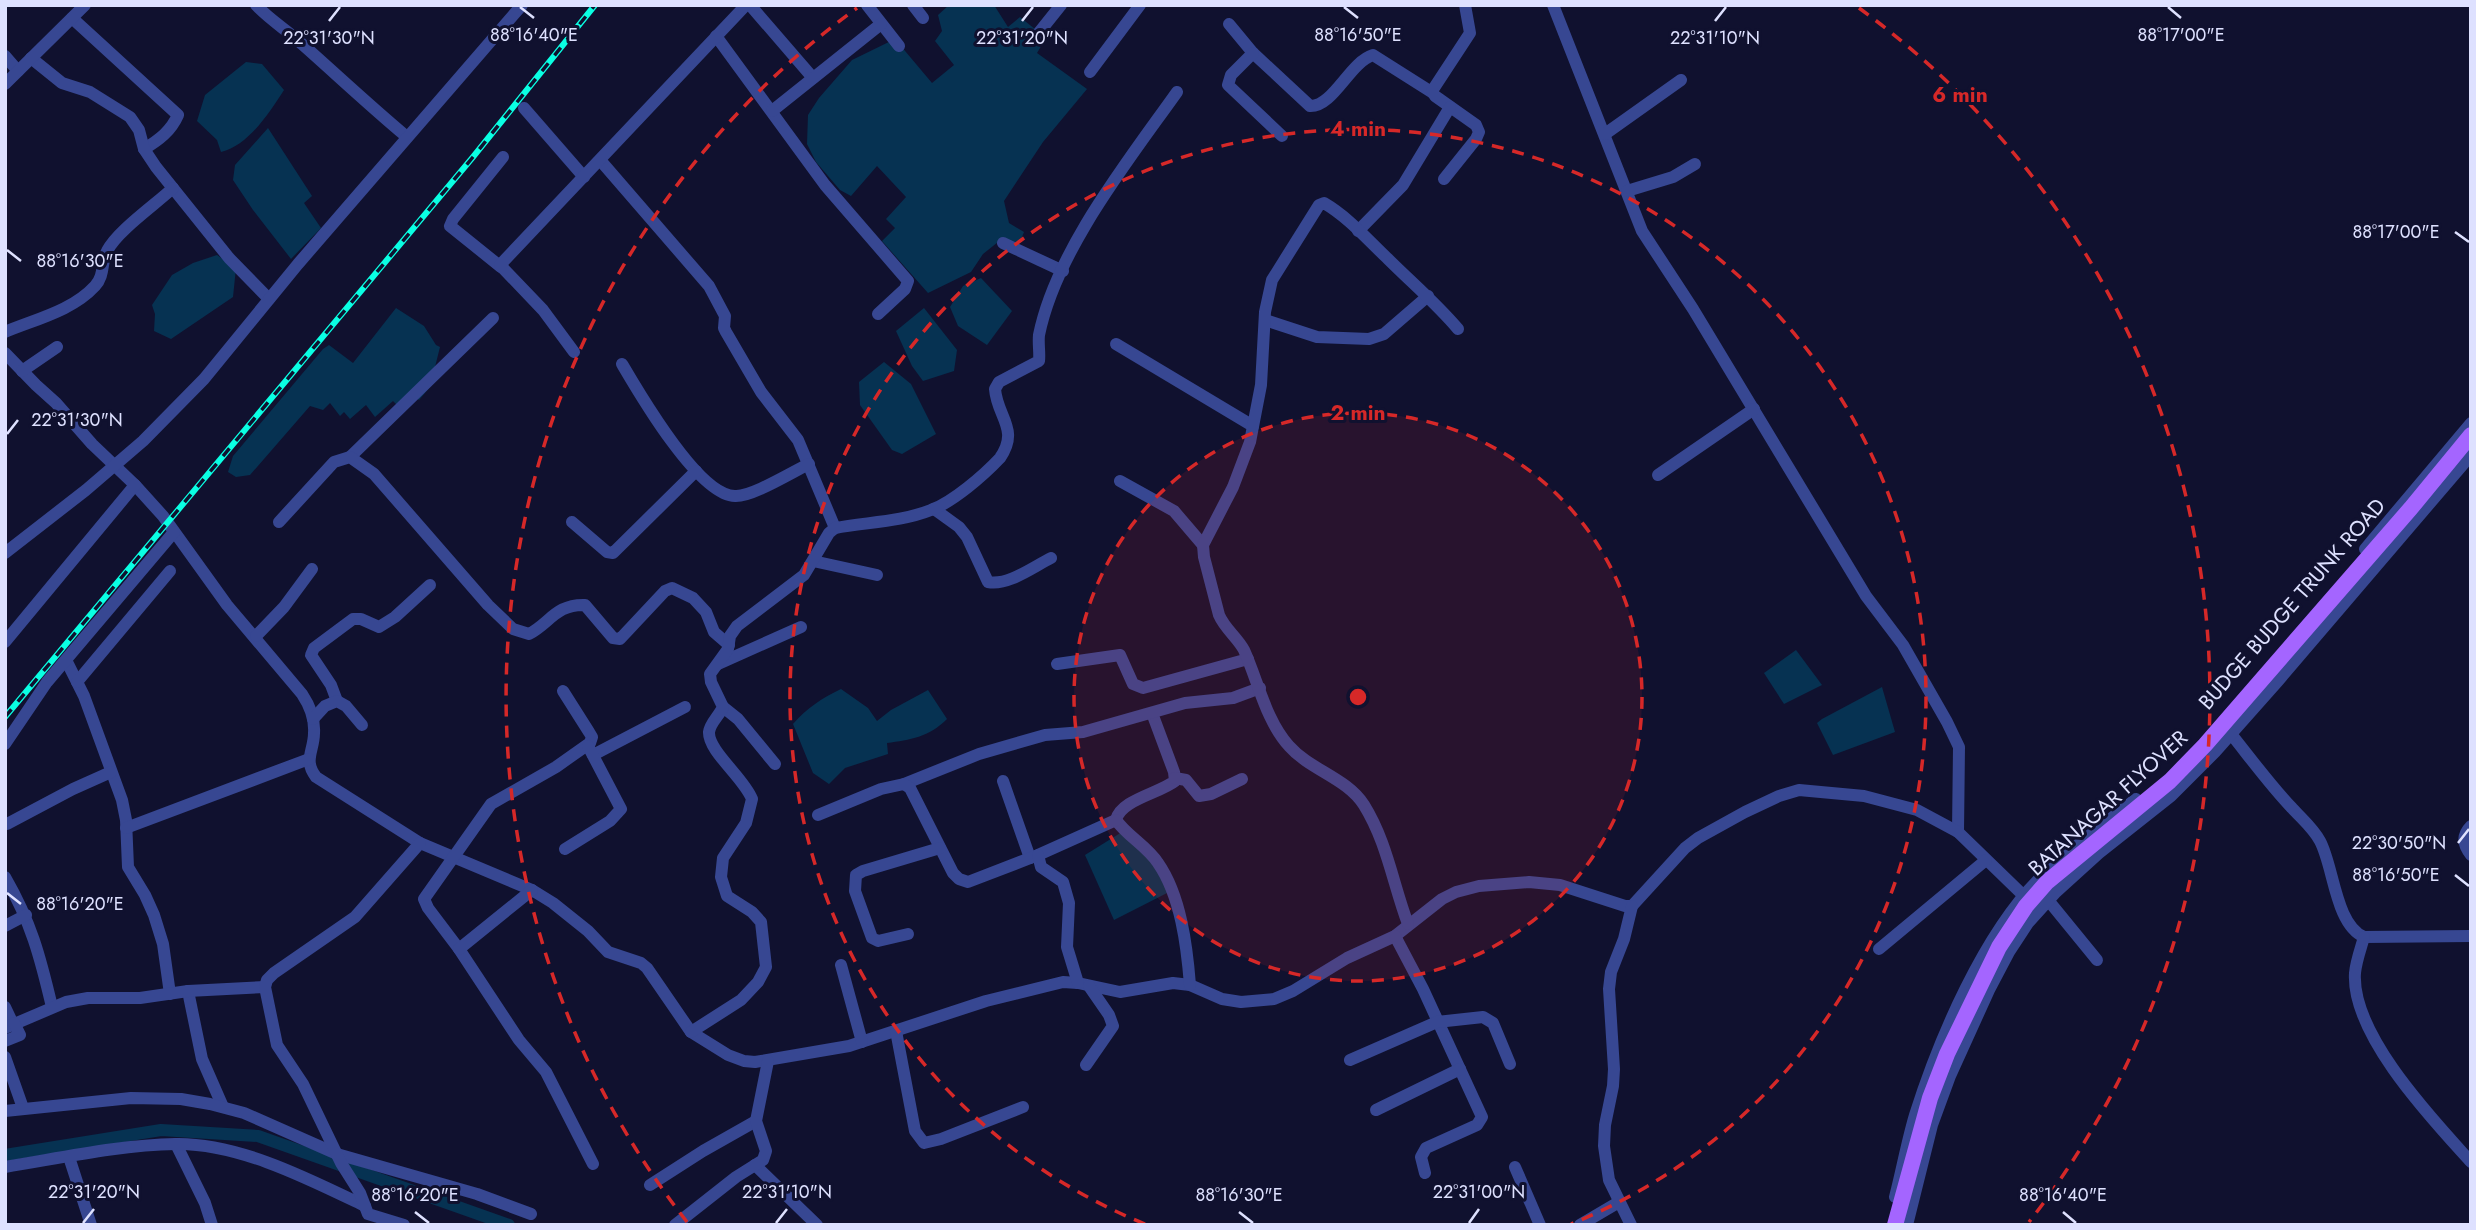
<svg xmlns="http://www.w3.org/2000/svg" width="2476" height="1230" font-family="Jost,sans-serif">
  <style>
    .water { fill: #063252 }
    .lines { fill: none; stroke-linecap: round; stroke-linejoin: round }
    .canal { stroke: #063252; stroke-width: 12 }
    .minor { stroke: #374792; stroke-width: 12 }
    .rail-casing { stroke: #0affe3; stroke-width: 6 }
    .rail { stroke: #10112f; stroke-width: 3.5; stroke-dasharray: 10; stroke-linecap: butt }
    .major-bridge { stroke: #a465ff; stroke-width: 16 }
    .ticks { fill: none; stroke: #dee1ff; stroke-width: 2.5 }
    .ring { fill: none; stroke: #d62828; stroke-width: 3.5; stroke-dasharray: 12 9 }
    .labels { text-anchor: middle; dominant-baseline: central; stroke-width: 6; stroke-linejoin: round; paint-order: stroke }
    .street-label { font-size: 21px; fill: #dee1ff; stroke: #10112f }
    .ticks-label { font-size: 18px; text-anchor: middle; fill: #dee1ff; stroke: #10112f; stroke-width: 6; stroke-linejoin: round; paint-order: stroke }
    .centre { fill: #d62828; stroke: #10112f; stroke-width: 3.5 }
    .ring-label { font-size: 21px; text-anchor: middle; font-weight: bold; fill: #d62828; stroke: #10112f; stroke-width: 6; stroke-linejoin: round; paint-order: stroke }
  </style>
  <rect width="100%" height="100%" fill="#10112f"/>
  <g class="water">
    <polygon points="949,5 994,5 1008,27 1020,17 1046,38 1037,53 1087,89 1043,142 1004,201 1009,223 1024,232 1018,247 998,242 983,254 971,272 928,293 882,241 895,228 886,219 906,197 877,166 851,196 840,190 816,162 807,144 808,115 819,98 852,60 895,39 932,83 954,65 935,41 942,31 938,15"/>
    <path d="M246,62L262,64L284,90C269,113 249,145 221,152L217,140L197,121L205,95Z"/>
    <polygon points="268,128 312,196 304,203 321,228 291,259 253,210 233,180 235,165"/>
    <polygon points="217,255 236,268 233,297 171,339 154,331 155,314 152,305 172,275 193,263"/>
    <polygon points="981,278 1012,311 987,345 958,326 950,307 963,286"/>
    <polygon points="396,308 424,326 436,345 440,347 430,387 419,400 410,394 397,405 393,401 375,417 366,405 350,419 344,412 340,416 330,403 323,410 310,406 250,475 236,477 228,472 233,456 323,349 329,345 353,363"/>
    <polygon points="924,308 957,350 954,371 923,381 912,366 896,331"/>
    <polygon points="884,362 911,384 936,434 902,454 892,450 860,405 859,382"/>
    <polygon points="1796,650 1822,685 1784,704 1764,673"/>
    <polygon points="1882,687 1895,732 1833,755 1817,723 1822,719"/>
    <path d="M841,689L868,708L877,721L891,710L928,690L947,719C929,737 910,740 887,743L888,754L845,768L829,784L813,773L793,724C807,708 822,698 841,689Z"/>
    <polygon points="1122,832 1150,850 1173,890 1114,920 1085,855"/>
  </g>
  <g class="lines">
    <polyline class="canal" points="5,1155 161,1130 258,1136 509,1225"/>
    <g class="minor">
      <path d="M256,5C270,20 287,30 302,44C337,75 371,107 407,137"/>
      <polyline points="750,5 813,78"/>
      <polyline points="867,5 899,46"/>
      <polyline points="913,5 923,18"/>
      <polyline points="1553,5 1642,231 1693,309 1866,596 1903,645 1947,722 1959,747 1958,832"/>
      <path d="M72,18L178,115C171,131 159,140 144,149"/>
      <path d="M1229,24L1253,53L1310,106C1333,107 1350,62 1373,55L1433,93"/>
      <polyline points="1037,35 1061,5"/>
      <polyline points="716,36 825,185 908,281 905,289 878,314"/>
      <polyline points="1253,53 1231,75 1228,85 1282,136"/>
      <polyline points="5,56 18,71"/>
      <polyline points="31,58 62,83 90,92 130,117 139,130 144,149 156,167 229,258 269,299"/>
      <polyline points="1090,72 1140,5"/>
      <polyline points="5,84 85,5"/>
      <polyline points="524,108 584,177"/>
      <polyline points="772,111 881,24"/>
      <polyline points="1605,134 1681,80"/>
      <polyline points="600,160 709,286 725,316 724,328 726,332 761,392 798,440 835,528"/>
      <polyline points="1444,179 1476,139 1479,132 1476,125 1435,96 1432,91 1470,33 1465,5"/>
      <polyline points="1627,191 1673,177 1695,164"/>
      <polyline points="1358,231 1403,185 1450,107"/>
      <polyline points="1003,243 1063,271"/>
      <polyline points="501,267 450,226 453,219 503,157"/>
      <polyline points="1265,320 1317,337 1369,339 1384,334 1428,296"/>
      <path d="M5,332C36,319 72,311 95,286C105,275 101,262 107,251C117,231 156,204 173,188"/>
      <polyline points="1116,344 1253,426"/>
      <polyline points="574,352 543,310 500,265 746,5"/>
      <path d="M5,353L36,385L56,403L92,444L135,485L163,516L227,605L302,694C310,706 315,718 314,733C314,751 303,760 316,777L420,843L532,890L553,903L588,931L608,952L641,963L647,968L691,1032L728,1055L744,1061L755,1062L849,1046L986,1001L1063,982L1078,983L1120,992L1173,983L1190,985L1222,999L1241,1002L1274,999L1293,991L1347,958L1395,936L1442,899L1456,892L1479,886L1529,882L1560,885L1625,906H1632L1685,848L1698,838L1745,812L1779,796L1799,790L1864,796L1917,810L1958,832L2024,896"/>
      <path d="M622,364C639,393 699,496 735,496C752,497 792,472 809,464"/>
      <polyline points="22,371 57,347"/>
      <polyline points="350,457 493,318"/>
      <polyline points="1658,475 1754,409"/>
      <polyline points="1120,481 1174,511 1203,545"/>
      <path d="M934,509L959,527L967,537L988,582C1008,586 1033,567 1051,558"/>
      <path d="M279,522L334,462L350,457L374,474L488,605L513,629L529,634C550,623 556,604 585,605L613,638L620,639L665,591L672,588L693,598L706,612L714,632L729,645"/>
      <polyline points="572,522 607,552 613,553 696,471"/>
      <polyline points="2365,549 2471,423"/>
      <polyline points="5,553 86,490 143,441 204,379 298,264 522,5"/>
      <polyline points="813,561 877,575"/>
      <polyline points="256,636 284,607 312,569"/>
      <polyline points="5,642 135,485"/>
      <polyline points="66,660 84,696 122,800 126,820 128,867 145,895 154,915 163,944 170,994"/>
      <polyline points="718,664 801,627"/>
      <polyline points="1057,664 1120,655 1133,684 1143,688 1248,659"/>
      <polyline points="77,682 170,571"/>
      <polyline points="563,691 589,732 592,737 590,743 556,767 491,804 424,899 428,908 459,949 519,1040 546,1072 593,1164"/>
      <polyline points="337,701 331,685 311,655 314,648 353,619 361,619 379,627 395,617 430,585"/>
      <polyline points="723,707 738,719 775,764"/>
      <path d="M1152,713L1174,772L1175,781C1160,793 1120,800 1116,820C1127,836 1147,846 1158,863C1181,896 1187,947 1190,985"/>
      <polyline points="313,719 325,706 337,701 346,706 362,725"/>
      <path d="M2227,729C2249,756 2269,784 2292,808C2302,819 2313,828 2320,841C2334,867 2335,924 2364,937L2471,936"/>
      <polyline points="5,744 47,682 174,532"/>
      <polyline points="593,755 685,707"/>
      <polyline points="1175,778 1186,780 1199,796 1211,794 1242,779"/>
      <polyline points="1003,781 1030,858"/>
      <polyline points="904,784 979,754 1045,735 1083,732 1185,703 1233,698 1260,688"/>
      <polyline points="818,815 881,789 904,784 910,788 953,873 959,879 968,882 1038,855 1116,820"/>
      <polyline points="7,824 73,789 111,772"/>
      <path d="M2471,826C2461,836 2463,845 2471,855"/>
      <polyline points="126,828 309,759"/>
      <polyline points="565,849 610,821 621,809 588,746"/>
      <polyline points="1038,855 1041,867 1063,882 1069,903 1067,947 1078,983"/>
      <path d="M5,877C31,922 40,956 52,1007"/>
      <polyline points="2048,900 2097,960"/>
      <path d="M1408,924C1393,884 1387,842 1364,805C1347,778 1310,770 1289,746C1266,721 1258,681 1244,650C1237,637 1225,629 1219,615L1204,557L1203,545L1233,487L1250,442L1261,385L1265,312L1272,280L1319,205L1324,203C1348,217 1367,239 1387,258C1411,282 1436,303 1458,329"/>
      <polyline points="5,926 26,915"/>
      <polyline points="908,934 878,941 872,938 855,891 856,875 863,871 940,848"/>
      <polyline points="1395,936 1423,989 1482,1117 1477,1125 1426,1148 1421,1157 1425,1173"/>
      <path d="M2364,937C2361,948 2356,961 2355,973C2351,1034 2432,1119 2471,1162"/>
      <polyline points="459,949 532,890"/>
      <polyline points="1879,949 1986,860"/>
      <polyline points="841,965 862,1042"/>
      <polyline points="188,991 202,1059 223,1107"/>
      <polyline points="5,1007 13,1024"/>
      <polyline points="5,1028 66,1002 88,998 140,998 188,991 265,987"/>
      <polyline points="896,1031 915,1131 924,1143 941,1139 1023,1107"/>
      <path d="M691,1032L741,1000L758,982L766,967L761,922L752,912L727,896L721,877L723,858L746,823L752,799C744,778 708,751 709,732C710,723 719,716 723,707L711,682L710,674L728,649L730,636L737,626L804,575L829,533L835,528C867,522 901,522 931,510C953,502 984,475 1000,458C1020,429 997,417 995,389L999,382L1039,361C1040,353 1038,344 1039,335C1056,251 1128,161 1177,92"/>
      <polyline points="5,1041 20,1035 14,1023"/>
      <polyline points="5,1057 23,1108"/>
      <polyline points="1350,1060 1437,1022 1483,1017 1493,1023 1510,1064"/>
      <polyline points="1086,1065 1113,1026 1109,1015 1089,986"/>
      <polyline points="1376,1110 1460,1069"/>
      <polyline points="5,1111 131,1098 181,1099 210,1104 244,1113 337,1154 477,1194 531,1214"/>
      <polyline points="176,1144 205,1203 212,1225"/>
      <polyline points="69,1157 91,1225"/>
      <polyline points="755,1165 817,1225"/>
      <path d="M5,1167C61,1158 119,1145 176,1144C239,1143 309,1179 365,1206"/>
      <polyline points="1515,1167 1540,1225"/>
      <polyline points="650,1185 703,1151 756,1121"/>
      <path d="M1895,1197C1902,1170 1907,1142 1915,1115C1939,1039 1984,933 2041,877C2070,848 2104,825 2136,799"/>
      <polyline points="404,1225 368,1214 360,1193 341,1163 303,1084 277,1045 265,987 267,980 274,973 355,917 420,843"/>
      <polyline points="675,1225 736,1177 763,1160 766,1151 756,1121 768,1061"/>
      <polyline points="1580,1225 1619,1202"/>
      <polyline points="1631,1225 1609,1180 1604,1146 1605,1125 1613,1086 1614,1069 1609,989 1611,972 1624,939 1632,906"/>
      <polyline points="1907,1225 1932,1125 1950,1076 1989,990 2009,952 2028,923 2056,892 2099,853 2171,796 2215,752 2278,681 2471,455"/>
    </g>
    <g class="rail-casing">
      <polyline id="rail" points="5,717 473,157 595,5"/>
    </g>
    <use href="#rail" class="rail"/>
    <polyline class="major-bridge" points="1895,1225 1930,1098 1947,1054 1999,947 2026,906 2047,882 2170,781 2205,745 2411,508 2471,435"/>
  </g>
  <path class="ticks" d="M520,7L534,18M1344,7L1358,18M2168,7L2181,18M329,21L340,7M1022,21L1033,7M1715,21L1726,7M2455,232L2469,242M7,250L21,261M7,434L18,420M2458,843L2469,829M2455,875L2469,886M7,893L21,904M415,1212L429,1223M1239,1212L1253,1223M2063,1212L2076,1223M83,1223L94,1209M776,1223L787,1209M1469,1223L1479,1209"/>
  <circle cx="1358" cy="697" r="284" fill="#d62828" fill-opacity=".12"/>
  <g class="ring">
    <circle cx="1358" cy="697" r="284"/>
    <path d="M1145 1224A568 568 0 1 1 1571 1224"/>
    <path d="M687 1222A852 852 0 0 1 857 8M1859 8A852 852 0 0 1 2029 1222"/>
  </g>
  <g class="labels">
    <g class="street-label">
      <text transform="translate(2292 604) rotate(-49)">BUDGE BUDGE TRUNK ROAD</text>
      <text transform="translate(2108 803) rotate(-42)">BATANAGAR FLYOVER</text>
    </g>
  </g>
  <g class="ticks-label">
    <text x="534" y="41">88°16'40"E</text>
    <text x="1358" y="41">88°16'50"E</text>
    <text x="2181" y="41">88°17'00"E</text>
    <text x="329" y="44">22°31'30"N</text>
    <text x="1022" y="44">22°31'20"N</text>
    <text x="1715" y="44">22°31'10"N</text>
    <text x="2396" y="238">88°17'00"E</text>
    <text x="80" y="267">88°16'30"E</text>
    <text x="77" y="426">22°31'30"N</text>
    <text x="2399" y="849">22°30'50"N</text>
    <text x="2396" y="881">88°16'50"E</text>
    <text x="80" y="910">88°16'20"E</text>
    <text x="94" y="1198">22°31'20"N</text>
    <text x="787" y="1198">22°31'10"N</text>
    <text x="1479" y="1198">22°31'00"N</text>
    <text x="415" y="1201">88°16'20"E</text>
    <text x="1239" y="1201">88°16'30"E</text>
    <text x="2063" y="1201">88°16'40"E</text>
  </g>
  <circle cx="1358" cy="697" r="10" class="centre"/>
  <g class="ring-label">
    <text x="1960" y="102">6 min</text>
    <text x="1358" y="136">4 min</text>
    <text x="1358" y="420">2 min</text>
  </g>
  <rect width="2476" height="1230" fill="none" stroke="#dee1ff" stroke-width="14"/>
</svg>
